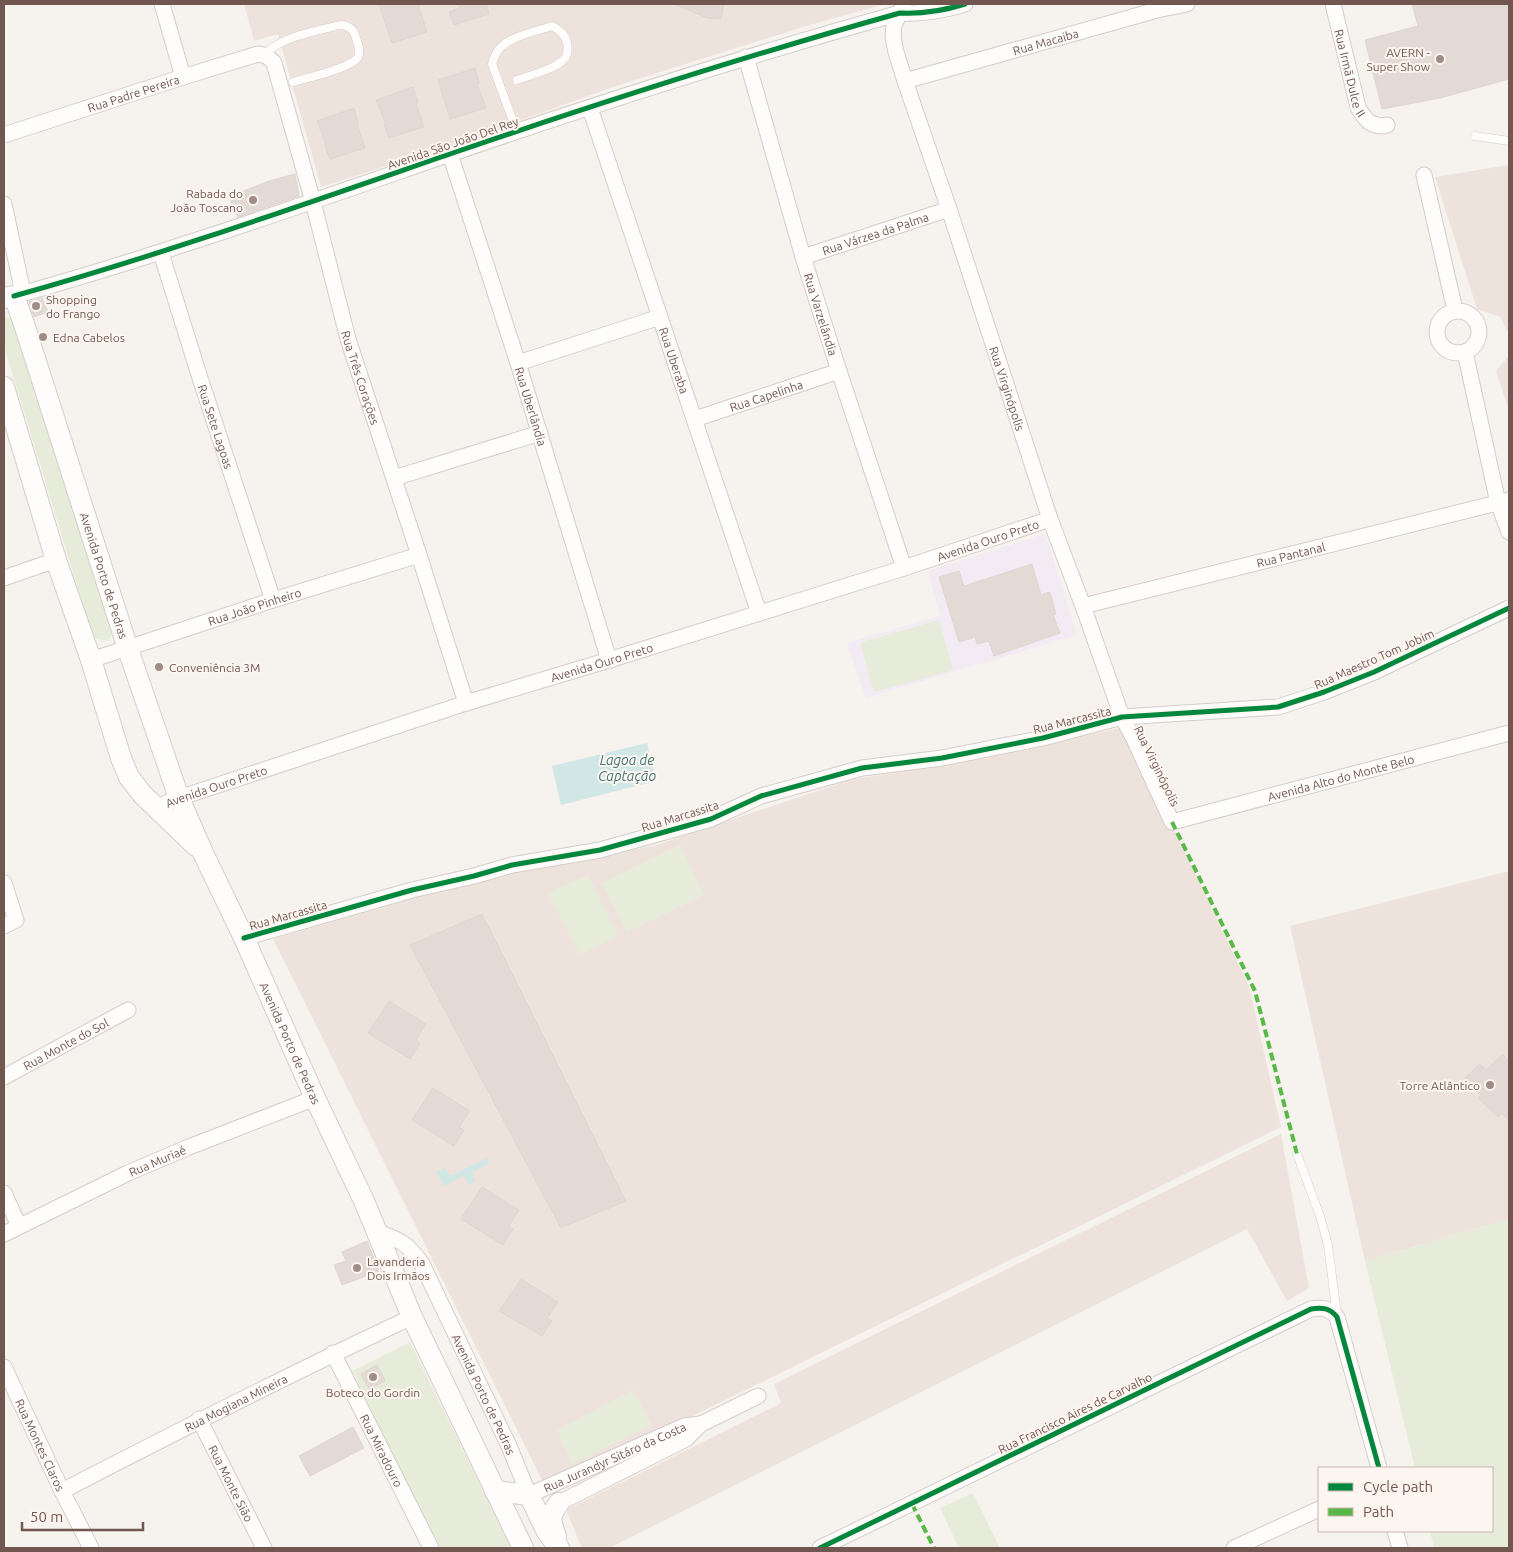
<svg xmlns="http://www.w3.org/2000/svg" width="1513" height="1552" font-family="Ubuntu,sans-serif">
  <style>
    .residential { fill: #eee3dc }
    .education { fill: #f2ebf3 }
    .green { fill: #e7ecda }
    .water { fill: #d0e7e6 }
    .building { fill: #e3dad5; stroke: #dfd5d0 }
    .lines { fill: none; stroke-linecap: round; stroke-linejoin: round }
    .service-casing { stroke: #d4cdc9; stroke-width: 9 }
    .minor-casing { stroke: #d4cdc9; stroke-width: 17 }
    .secondary-casing { stroke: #d6cdca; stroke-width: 22 }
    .service { stroke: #fefdfc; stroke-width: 8 }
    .minor { stroke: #fefdfc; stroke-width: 15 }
    .secondary { stroke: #fefdfc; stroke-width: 20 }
    .quiet { stroke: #58b947; stroke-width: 4; stroke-dasharray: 8 4; stroke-linecap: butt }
    .cycleway-casing { stroke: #fdf6f0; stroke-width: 8 }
    .cycleway { stroke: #00873e; stroke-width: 5 }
    .poi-dot { fill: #a08d87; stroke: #fdf6f0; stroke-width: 2 }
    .labels { text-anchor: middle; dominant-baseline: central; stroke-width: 4; stroke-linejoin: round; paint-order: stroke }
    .street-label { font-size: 12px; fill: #725750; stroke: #fdf6f0 }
    .poi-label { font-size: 12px; fill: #725750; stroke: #fdf6f0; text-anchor: start }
    .water-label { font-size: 14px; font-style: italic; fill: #457576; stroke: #fdf6f0 }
  </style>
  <rect width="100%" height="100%" fill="#f6f2ee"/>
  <g class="residential">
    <polygon points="244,4 885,4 803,27 613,87 449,146 321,187 278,34 254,41"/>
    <polygon points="1509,165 1509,334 1500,317 1477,309 1435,177"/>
    <polygon points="1509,350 1509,411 1496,371 1508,357"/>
    <polygon points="1125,727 1249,986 1281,1127 546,1488 273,939 473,881 656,845 850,780 983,758"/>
    <polygon points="1509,871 1509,1219 1365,1261 1290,926"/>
    <polygon points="1281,1134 1309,1288 1287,1301 1247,1229 609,1548 582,1548 566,1510 781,1403 774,1384"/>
  </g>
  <polygon class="education" points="1045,534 1077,635 866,698 847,643 940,616 928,571"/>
  <g class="green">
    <polygon points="4,316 19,322 114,633 108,641 93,638 4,346"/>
    <polygon points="939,620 953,670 874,692 860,643"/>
    <polygon points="680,845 704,895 627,932 602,883"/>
    <polygon points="588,875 618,936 580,955 548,893"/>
    <polygon points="1509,1219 1509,1548 1434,1548 1430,1531 1492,1531 1492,1468 1415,1468 1365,1261"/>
    <polygon points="410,1342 511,1548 439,1548 352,1371"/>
    <polygon points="633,1390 652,1425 572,1464 557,1430"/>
    <polygon points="973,1493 1000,1548 959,1548 940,1508"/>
  </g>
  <g class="water">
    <polygon points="647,743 656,781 561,805 552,766"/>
    <polygon points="487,1158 489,1164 472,1172 475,1182 469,1185 464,1176 444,1186 436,1172 445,1168 450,1176"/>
  </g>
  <g class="building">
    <polygon points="379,4 418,4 427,32 392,43"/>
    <polygon points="460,4 486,4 489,14 454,25 449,12 461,7"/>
    <polygon points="674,4 724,4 721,19 707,18"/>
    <polygon points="1412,4 1509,4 1509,79 1440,98 1382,109 1365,40 1418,26"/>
    <polygon points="475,68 479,83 477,84 486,108 450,119 438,80"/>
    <polygon points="413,87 418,102 416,103 424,127 389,138 384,125 386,124 376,100"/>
    <polygon points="354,108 358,123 357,124 365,148 330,159 325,146 326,145 317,121"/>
    <polygon points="295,174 299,196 238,217 229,197 269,181"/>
    <polygon points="42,298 48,312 34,317 29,302"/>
    <polygon points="1032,564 1041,595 1050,592 1056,614 1053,615 1060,633 994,656 989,641 977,644 975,637 959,642 939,577 959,571 964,586"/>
    <polygon points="482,914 626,1201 561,1228 410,945"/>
    <polygon points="389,1001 426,1024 416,1040 420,1043 410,1059 368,1033"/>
    <polygon points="1503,1054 1509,1062 1509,1121 1502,1114 1498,1117 1478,1098 1481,1095 1465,1078 1480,1064 1486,1070"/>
    <polygon points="433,1088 470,1111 459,1127 464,1130 454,1146 412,1120"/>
    <polygon points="482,1187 519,1210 509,1226 513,1229 503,1245 461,1219"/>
    <polygon points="367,1241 379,1271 342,1285 334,1265 346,1261 342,1252"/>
    <polygon points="521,1279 558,1302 547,1318 552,1321 542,1336 499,1311"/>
    <polygon points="377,1365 385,1381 369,1389 361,1374"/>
    <polygon points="353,1427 364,1448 310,1476 299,1456"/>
  </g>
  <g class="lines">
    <g class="service-casing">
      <g id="service">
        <path d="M264,55C279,37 317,31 340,25C349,25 354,30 356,38C358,44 361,51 358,57C352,68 307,78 293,82"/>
        <path d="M517,132L492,64C494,57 496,51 502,46C513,36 537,31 552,26C560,30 565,34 567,43C568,48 568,54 565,58C557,69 530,75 517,80"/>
        <polyline points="1475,136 1509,141"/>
        <polyline points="1297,1154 1320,1216 1328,1245 1337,1315"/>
      </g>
    </g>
    <g class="minor-casing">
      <g id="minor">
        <polyline points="162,4 183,77"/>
        <path id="s1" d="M904,4L894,25L893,37L896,52L905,81L949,209L1050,519L1083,606L1122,717L1134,739L1172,822L1509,733"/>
        <path id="s2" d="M1333,4L1358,107C1364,119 1373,129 1387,125"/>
        <path id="s3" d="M746,57L803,257L839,371L904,568"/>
        <path id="s4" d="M905,81L1157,10L1187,4"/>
        <path id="s5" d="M590,108L759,613"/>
        <path id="s6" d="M4,135L183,77L258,54C266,55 269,57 274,63L313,202L348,339L419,555L466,703"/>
        <path id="s7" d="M450,154L518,363L609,660"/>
        <polyline points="1424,175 1455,310"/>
        <polyline points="4,204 23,293"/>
        <path id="s8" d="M161,253L200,378L273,600"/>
        <path id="s9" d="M803,257L949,209"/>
        <path d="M14,296C161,255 305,204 450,154C599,103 749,55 900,13C923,14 943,11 965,4"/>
        <circle cx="1458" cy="332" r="21"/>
        <polyline points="1465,352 1498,503 1509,532"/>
        <polyline points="518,363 660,317"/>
        <path id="s10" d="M695,419L839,371"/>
        <polyline points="394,478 540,433"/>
        <polyline points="4,578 56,560"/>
        <path id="s11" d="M1083,606L1509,500"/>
        <path id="s12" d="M91,660L273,600L419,555"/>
        <path id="s13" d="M155,808L179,798L466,703L609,660L904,568L1050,519"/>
        <polyline points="4,883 16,920 4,926"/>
        <polyline points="244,938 412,890 474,876 512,865 600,850 711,819 761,796 862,768 942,758 1043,738 1122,717 1278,707 1324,692 1374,672 1509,608"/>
        <path id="s14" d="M4,1077L128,1010"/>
        <polyline points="4,1193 19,1226"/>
        <path id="s15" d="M378,1232C402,1241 407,1243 422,1264L509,1446L529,1495L684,1426L701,1424L758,1396"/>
        <path id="s16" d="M4,1234L128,1173L189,1147L315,1098"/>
        <path id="s17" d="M333,1353L431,1548"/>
        <path id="s18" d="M4,1367L62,1491L91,1548"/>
        <path id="s19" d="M199,1419L264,1548"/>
        <path id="s20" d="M62,1491C178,1431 294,1372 412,1317"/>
        <polyline points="559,1503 686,1439 701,1424"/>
        <polyline points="1395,1531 1400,1548"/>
        <path d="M820,1548L1311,1309C1322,1307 1330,1308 1337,1317L1379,1468"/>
        <polyline points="1234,1548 1319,1509"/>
      </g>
    </g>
    <g class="secondary-casing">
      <g id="secondary">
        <path id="s21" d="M4,298L14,296L24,324L128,649L179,798L203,853L244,938L315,1098L364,1201L412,1317L523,1548"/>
        <polyline points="4,387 56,560 91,660 121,758 129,777 142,794 196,846"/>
        <polyline points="495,1491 529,1495 547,1532 559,1548"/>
        <path d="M556,1537C551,1521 548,1517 559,1503"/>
      </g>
    </g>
    <use href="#service" class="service"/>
    <use href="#minor" class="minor"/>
    <use href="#secondary" class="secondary"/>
    <g class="quiet">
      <polyline points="1172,822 1255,991 1297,1154"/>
      <polyline points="912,1504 934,1548"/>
    </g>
    <g class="cycleway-casing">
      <g id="cycleway">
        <path d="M14,296C161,255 305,204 450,154C599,103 749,55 900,13C923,14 943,11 965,4"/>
        <polyline points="244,938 412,890 474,876 512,865 600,850 711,819 761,796 862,768 942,758 1043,738 1122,717 1278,707 1324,692 1374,672 1509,608"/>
        <path d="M820,1548L1311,1309C1322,1307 1330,1308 1337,1317L1379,1468"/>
      </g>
    </g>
    <use href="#cycleway" class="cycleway"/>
  </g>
  <g class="poi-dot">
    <circle cx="1440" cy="59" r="5"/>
    <circle cx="253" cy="200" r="5"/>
    <circle cx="36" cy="306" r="5"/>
    <circle cx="43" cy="337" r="5"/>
    <circle cx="159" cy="667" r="5"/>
    <circle cx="1490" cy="1085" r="5"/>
    <circle cx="357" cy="1268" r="5"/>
    <circle cx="373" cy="1377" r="5"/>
  </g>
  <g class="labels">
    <g class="street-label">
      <text stroke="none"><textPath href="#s4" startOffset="146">Rua Macaiba</textPath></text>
      <text stroke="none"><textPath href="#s2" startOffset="71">Rua Irmã Dulce II</textPath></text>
      <text stroke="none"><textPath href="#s6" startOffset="136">Rua Padre Pereira</textPath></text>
      <text transform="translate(453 143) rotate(-19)">Avenida São João Del Rey</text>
      <text stroke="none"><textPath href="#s9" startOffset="76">Rua Várzea da Palma</textPath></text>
      <text stroke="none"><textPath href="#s3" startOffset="268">Rua Varzelândia</textPath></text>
      <text stroke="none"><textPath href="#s5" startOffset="266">Rua Uberaba</textPath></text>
      <text stroke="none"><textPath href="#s6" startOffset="612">Rua Três Corações</textPath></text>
      <text stroke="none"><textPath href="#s1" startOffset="405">Rua Virginópolis</textPath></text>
      <text stroke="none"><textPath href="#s10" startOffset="75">Rua Capelinha</textPath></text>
      <text stroke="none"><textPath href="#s7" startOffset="265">Rua Uberlândia</textPath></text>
      <text stroke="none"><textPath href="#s8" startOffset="182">Rua Sete Lagoas</textPath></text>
      <text stroke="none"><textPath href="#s13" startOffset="875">Avenida Ouro Preto</textPath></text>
      <text stroke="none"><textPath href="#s11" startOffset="214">Rua Pantanal</textPath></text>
      <text stroke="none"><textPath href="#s21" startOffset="304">Avenida Porto de Pedras</textPath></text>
      <text stroke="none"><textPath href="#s12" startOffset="172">Rua João Pinheiro</textPath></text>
      <text transform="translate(1374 659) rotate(-24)">Rua Maestro Tom Jobim</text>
      <text stroke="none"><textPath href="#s13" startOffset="470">Avenida Ouro Preto</textPath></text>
      <text transform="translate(1072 720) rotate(-14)">Rua Marcassita</text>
      <text transform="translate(1157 766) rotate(64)">Rua Virginópolis</text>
      <text stroke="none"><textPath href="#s1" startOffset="1044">Avenida Alto do Monte Belo</textPath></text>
      <text stroke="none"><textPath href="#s13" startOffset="65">Avenida Ouro Preto</textPath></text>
      <text transform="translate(680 816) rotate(-17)">Rua Marcassita</text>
      <text transform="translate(288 915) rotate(-16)">Rua Marcassita</text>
      <text stroke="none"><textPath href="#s21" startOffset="808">Avenida Porto de Pedras</textPath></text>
      <text stroke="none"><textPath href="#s14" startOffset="70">Rua Monte do Sol</textPath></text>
      <text stroke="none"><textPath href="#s16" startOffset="170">Rua Muriaé</textPath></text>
      <text stroke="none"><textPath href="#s15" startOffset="200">Avenida Porto de Pedras</textPath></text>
      <text stroke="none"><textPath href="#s20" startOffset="195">Rua Mogiana Mineira</textPath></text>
      <text transform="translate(1075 1413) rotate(-26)">Rua Francisco Aires de Carvalho</text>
      <text stroke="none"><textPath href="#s18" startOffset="86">Rua Montes Claros</textPath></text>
      <text stroke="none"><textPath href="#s17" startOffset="109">Rua Miradouro</textPath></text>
      <text stroke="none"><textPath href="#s15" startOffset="404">Rua Jurandyr Sitáro da Costa</textPath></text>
      <text stroke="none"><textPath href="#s19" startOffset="72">Rua Monte Sião</textPath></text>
    </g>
    <g class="poi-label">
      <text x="1430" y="52" text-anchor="end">AVERN -<tspan x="1430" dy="14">Super Show</tspan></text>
      <text x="243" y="193" text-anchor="end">Rabada do<tspan x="243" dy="14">João Toscano</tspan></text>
      <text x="46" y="299">Shopping<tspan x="46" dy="14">do Frango</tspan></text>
      <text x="53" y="337">Edna Cabelos</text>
      <text x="169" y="667">Conveniência 3M</text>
      <text x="1480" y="1085" text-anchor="end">Torre Atlântico</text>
      <text x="367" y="1261">Lavanderia<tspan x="367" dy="14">Dois Irmãos</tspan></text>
      <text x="373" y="1392" text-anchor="middle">Boteco do Gordin</text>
    </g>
    <g class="water-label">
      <text x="627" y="760">Lagoa de<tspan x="627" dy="16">Captação</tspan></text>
    </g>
  </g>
  <rect width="1513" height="1552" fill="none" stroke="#725750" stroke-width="10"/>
  <rect x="1318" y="1467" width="175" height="65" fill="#fdf6f0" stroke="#c5b6b0"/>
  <rect x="1328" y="1483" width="25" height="8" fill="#00873e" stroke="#c5b6b0"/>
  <text x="1363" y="1492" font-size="15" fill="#725750">Cycle path</text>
  <rect x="1328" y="1508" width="25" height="8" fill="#58b947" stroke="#c5b6b0"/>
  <text x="1363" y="1517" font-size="15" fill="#725750">Path</text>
  <path d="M22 1522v8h121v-8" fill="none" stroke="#725750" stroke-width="2.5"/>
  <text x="30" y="1522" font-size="15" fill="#725750" stroke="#fdf6f0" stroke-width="4" paint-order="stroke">50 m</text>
</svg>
